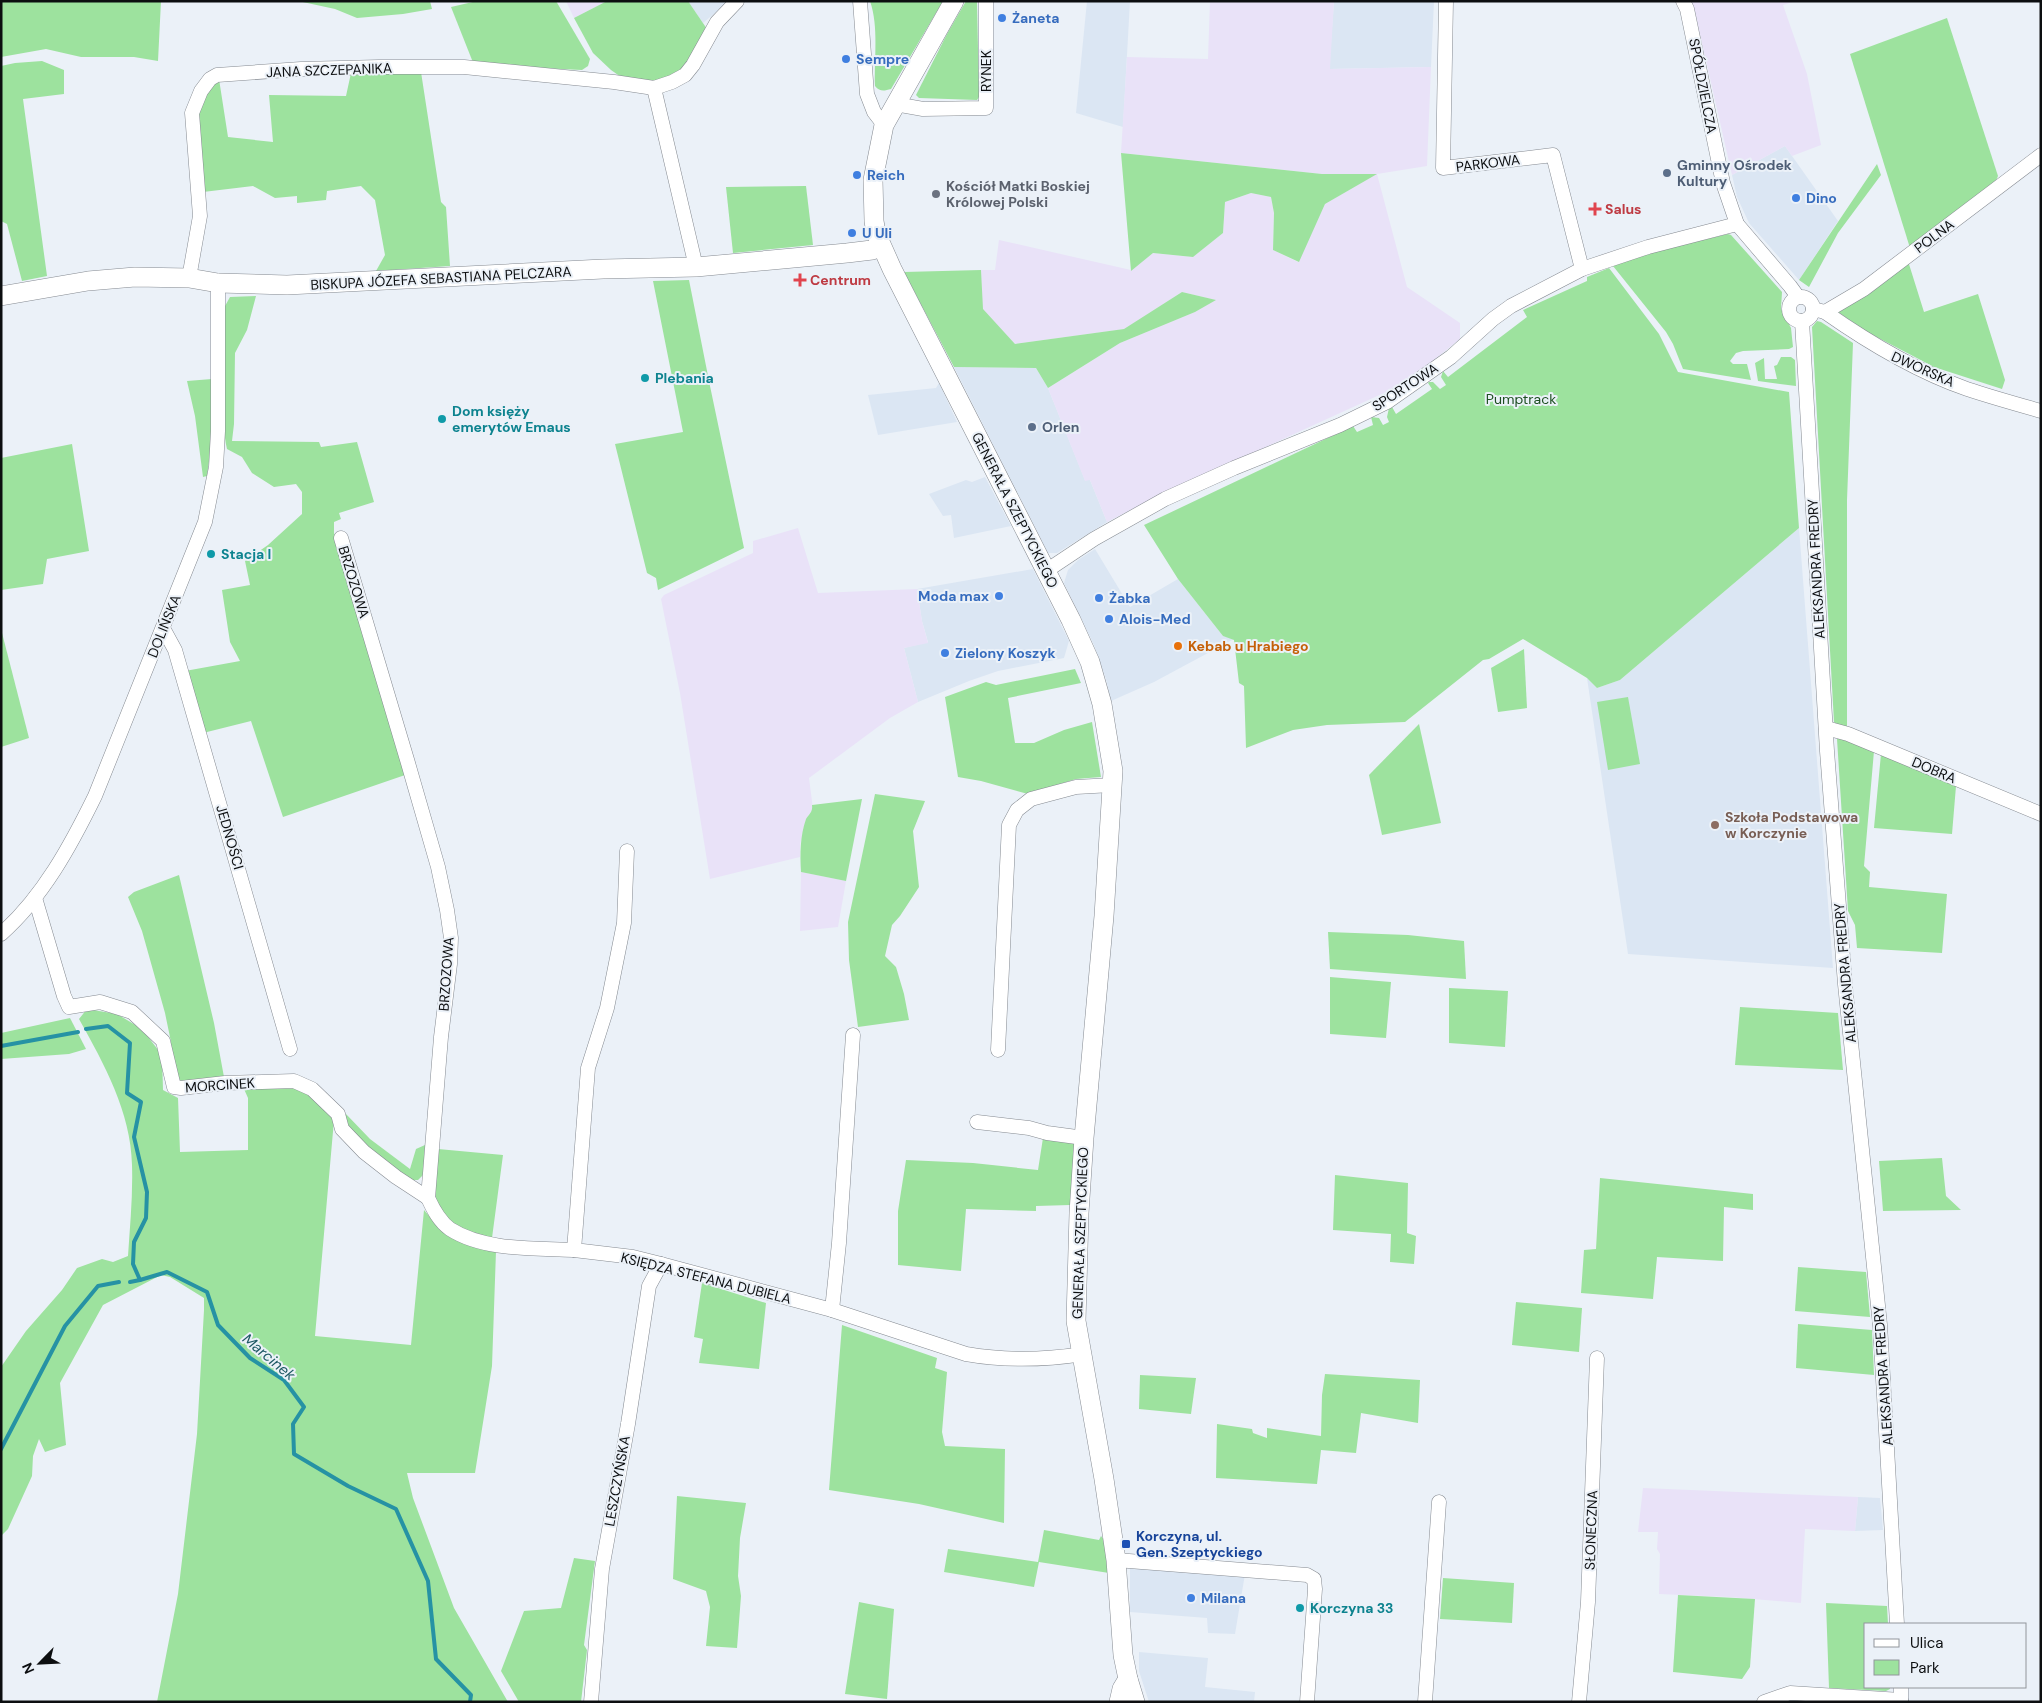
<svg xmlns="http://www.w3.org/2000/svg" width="2042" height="1703" font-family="'DM Sans',sans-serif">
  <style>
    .built { fill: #dbe6f3 }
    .industrial { fill: #e9e2f8 }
    .green { fill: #9de29e }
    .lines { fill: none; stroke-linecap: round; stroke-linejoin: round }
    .stream { stroke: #2692a4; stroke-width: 4 }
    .street-casing { stroke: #858a91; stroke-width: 15 }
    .secondary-casing { stroke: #858a91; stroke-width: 20 }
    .street { stroke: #fff; stroke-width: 14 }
    .secondary { stroke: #fff; stroke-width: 19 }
    .shop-dot { fill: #3f7fe0; stroke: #ebf1f8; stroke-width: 2 }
    .service-dot { fill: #5c6f8a; stroke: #ebf1f8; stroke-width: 2 }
    .worship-dot { fill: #6b7280; stroke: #ebf1f8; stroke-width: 2 }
    .health-dot { fill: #e0444e; stroke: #ebf1f8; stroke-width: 2 }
    .culture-dot { fill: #0f9aa8; stroke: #ebf1f8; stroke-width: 2 }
    .food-dot { fill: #e8710a; stroke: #ebf1f8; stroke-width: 2 }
    .education-dot { fill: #8d6e63; stroke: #ebf1f8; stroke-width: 2 }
    .transit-dot { fill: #1a4fb4; stroke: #ebf1f8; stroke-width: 2 }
    .labels { text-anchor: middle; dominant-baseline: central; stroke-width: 4; stroke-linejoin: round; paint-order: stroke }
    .shop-label { font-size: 14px; font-weight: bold; fill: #366cbe; stroke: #ebf1f8; text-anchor: start }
    .street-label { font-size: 14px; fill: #0c0e10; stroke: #ebf1f8 }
    .service-label { font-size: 14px; font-weight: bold; fill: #4e5e75; stroke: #ebf1f8; text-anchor: start }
    .worship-label { font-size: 14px; font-weight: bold; fill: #5b616d; stroke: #ebf1f8; text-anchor: start }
    .health-label { font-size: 14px; font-weight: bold; fill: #be3a42; stroke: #ebf1f8; text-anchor: start }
    .culture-label { font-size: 14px; font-weight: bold; fill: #0d838f; stroke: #ebf1f8; text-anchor: start }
    .park-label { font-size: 14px; fill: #1d4f21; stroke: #ebf1f8 }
    .food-label { font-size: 14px; font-weight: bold; fill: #c56008; stroke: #ebf1f8; text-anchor: start }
    .education-label { font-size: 14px; font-weight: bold; fill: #785e54; stroke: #ebf1f8; text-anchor: start }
    .transit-label { font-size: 14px; font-weight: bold; fill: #164399; stroke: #ebf1f8; text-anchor: start }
    .water-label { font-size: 15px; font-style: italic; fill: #1e5964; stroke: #ebf1f8 }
  </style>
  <rect width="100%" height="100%" fill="#ebf1f8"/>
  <g class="built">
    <polygon points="688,1 729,1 703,23"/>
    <polygon points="1087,1 1130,1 1123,127 1076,113"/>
    <polygon points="1334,1 1434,1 1431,67 1329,69"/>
    <polygon points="1785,146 1838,221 1799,280 1749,223 1737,197 1732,175"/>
    <polygon points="954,367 1036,368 1048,388 1085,480 1090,480 1107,522 1057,553 1048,553"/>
    <polygon points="939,383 957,422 878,435 868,395 936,388"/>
    <polygon points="985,477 1011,526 954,538 951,515 943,516 929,494 966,480 972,482"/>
    <polygon points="1799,528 1833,968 1628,954 1587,678 1597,688 1620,680"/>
    <polygon points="1095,549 1130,607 1178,579 1223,636 1234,639 1154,682 1111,701 1106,679 1094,645 1064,583 1068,570 1078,560"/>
    <polygon points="1033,569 1069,641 1064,658 998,671 969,681 918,702 904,648 928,642 922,621 917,589"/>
    <polygon points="1858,1497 1880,1498 1883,1530 1855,1531"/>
    <polygon points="1130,1567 1245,1574 1235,1634 1208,1633 1207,1618 1130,1612"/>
    <polygon points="1139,1652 1208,1658 1205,1687 1255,1692 1254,1702 1149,1702 1139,1671"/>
  </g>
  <g class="industrial">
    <polygon points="566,1 607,1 574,18"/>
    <polygon points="1210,1 1334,1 1330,69 1431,67 1427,166 1377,174 1407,287 1460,323 1460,339 1420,371 1386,392 1150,500 1107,522 1090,480 1085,481 1048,388 1120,343 1195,312 1215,300 1182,292 1125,329 1015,344 982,309 981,270 995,270 999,240 1131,270 1153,253 1193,257 1223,233 1225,202 1251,193 1271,197 1274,213 1273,250 1298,262 1325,204 1376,174 1322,174 1121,153 1127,57 1208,59"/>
    <polygon points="1691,1 1796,1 1783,5 1807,74 1821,145 1792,156 1785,146 1732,175 1695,12"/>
    <polygon points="798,528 818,593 917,589 922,621 928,643 904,648 918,702 890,718 809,778 813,809 806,819 800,845 800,857 710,879 680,693 661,599 664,595 753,553 753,541"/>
    <polygon points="801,872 846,881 838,927 800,931"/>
    <polygon points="1643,1488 1858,1497 1855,1531 1805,1529 1801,1603 1729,1597 1659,1594 1660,1554 1657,1549 1658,1532 1638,1532"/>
  </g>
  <g class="green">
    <polygon points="1,1 161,1 158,61 134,57 81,57 46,49 1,57"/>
    <polygon points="298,1 430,1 432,9 403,14 357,18 335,9"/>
    <polygon points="477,1 556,1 590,59 588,66 582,70 474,65 451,7"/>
    <polygon points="607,1 688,1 707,29 689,64 681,72 653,83 621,77 611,70 593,53 574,18"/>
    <path d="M870,1H943L891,89C884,91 880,92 875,86C874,59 879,27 870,1Z"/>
    <polygon points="966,1 977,1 979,97 977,100 919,98 916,95 947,34"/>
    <polygon points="1947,18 1998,176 1994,185 1910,248 1850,54"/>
    <polygon points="42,61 64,70 64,94 23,99 47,276 22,281 7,224 1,221 1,66 15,63"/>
    <polygon points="421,72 441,202 446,207 450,266 376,271 385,255 375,200 361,186 327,191 326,200 297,203 297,196 275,198 253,186 203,192 196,114 205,92 219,79 228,137 273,142 269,95 346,96 351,73"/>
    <polygon points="1121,153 1322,174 1377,174 1325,204 1299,262 1273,250 1274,213 1271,197 1251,193 1225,202 1223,233 1193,257 1153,253 1131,271"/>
    <polygon points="1877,164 1881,175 1838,233 1809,287 1799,280"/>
    <polygon points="806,186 813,245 733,253 726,187"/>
    <polygon points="1728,234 1731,235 1782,292 1781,309 1791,328 1793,347 1789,349 1743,351 1736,353 1730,361 1733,364 1747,364 1751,380 1683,369 1673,344 1666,332 1613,266 1644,254"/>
    <polygon points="1908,261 1924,312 1978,294 2005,380 2002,389 1934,367 1867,332 1838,312"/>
    <polygon points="1609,268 1659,334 1678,372 1789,392 1799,528 1620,680 1597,688 1587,678 1523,639 1489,659 1483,660 1405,722 1327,725 1293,730 1246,748 1244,686 1239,683 1234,640 1223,636 1178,579 1144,525 1353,426 1357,432 1373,425 1371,417 1379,418 1383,425 1389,422 1387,417 1389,408 1392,407 1396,414 1432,389 1428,383 1429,382 1433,382 1440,389 1446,385 1441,377 1443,371 1448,377 1527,317 1523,310 1587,281 1587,277"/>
    <polygon points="981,270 983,309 1015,344 1124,329 1182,292 1216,300 1195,312 1120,343 1048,388 1036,368 954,367 904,272"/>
    <polygon points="689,280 710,386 744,548 658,590 656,578 647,573 615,444 683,432 653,281"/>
    <path d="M256,296L247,330L235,353L234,424L232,441L319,442L321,447L357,442L374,502L339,513L341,519L334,522V533L408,774L283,817L251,721L203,733L185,671L240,661L230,642L222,590L250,585L245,561L268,545L302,514V492L296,484L274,487L252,473L242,457L227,449C218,408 225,349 225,306L230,297Z"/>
    <polygon points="1817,321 1821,322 1853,343 1847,500 1847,728 1840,727 1834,722 1812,327"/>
    <polygon points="1781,357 1791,357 1795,360 1796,386 1758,381 1755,363 1764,358 1765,379 1777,379 1774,366 1777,365"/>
    <polygon points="212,379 213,431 207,476 203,477 195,416 187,381"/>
    <polygon points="72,444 89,551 47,559 43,584 1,590 1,458"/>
    <polygon points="1,629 29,738 1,747"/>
    <polygon points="1524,649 1527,708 1498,712 1491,668"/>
    <polygon points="1075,669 1081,683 1008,698 1015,743 1034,743 1064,730 1092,722 1101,777 1076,779 1028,794 981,781 958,777 945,697 986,682 996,685"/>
    <polygon points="1628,697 1640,764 1608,770 1597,702"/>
    <polygon points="1419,724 1441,823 1382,835 1369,775"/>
    <polygon points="1840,737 1874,751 1864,866 1870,872 1869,887 1947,894 1942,953 1857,948 1855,925 1848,911 1837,739"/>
    <polygon points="1881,754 1956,786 1952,834 1874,828"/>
    <polygon points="875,794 925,801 913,831 919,887 900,916 892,925 885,956 896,967 904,994 909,1020 858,1027 849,960 848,922"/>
    <path d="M862,799L846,881L801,872C800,854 800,836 806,819C809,814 813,812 812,805Z"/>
    <polygon points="179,875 214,1023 224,1077 179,1084 170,1051 171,1042 165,1013 142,931 128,897 134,892"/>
    <polygon points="1328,932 1408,935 1464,941 1466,979 1330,969"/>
    <polygon points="1330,977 1391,982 1386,1038 1330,1034"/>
    <polygon points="1449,988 1508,991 1505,1047 1449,1043"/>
    <polygon points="1740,1007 1838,1013 1843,1070 1735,1065"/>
    <path d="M87,1009L117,1014L142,1029L162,1055L163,1090L178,1098L180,1152L248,1150V1098L244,1089C260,1088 283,1082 299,1088C313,1093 325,1109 334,1120L315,1336L411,1345L424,1210L442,1231L496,1251L492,1366L475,1473H407L413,1498L454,1608L508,1702H157L178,1594L197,1434L204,1310V1298L170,1277L161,1275L103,1305L60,1383L66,1445L45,1452L39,1439L33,1456L32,1476L8,1529L1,1536V1367L26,1331L62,1290L77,1268L102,1259L113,1262L128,1256C130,1226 133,1195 132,1165C131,1112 104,1064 79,1019Z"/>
    <polygon points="70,1018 86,1049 69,1054 1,1059 1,1033"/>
    <polygon points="346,1114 370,1139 410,1169 416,1149 425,1145 424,1174 418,1180 408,1180 352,1134 344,1119"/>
    <polygon points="1043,1138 1075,1143 1070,1205 1036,1206 1036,1211 966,1209 961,1271 898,1265 898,1211 906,1160 973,1163 1038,1170"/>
    <path d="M438,1149L503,1155L492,1238C429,1220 432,1210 438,1149Z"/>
    <polygon points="1942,1158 1946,1196 1961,1210 1883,1211 1879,1161"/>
    <polygon points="1335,1175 1408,1183 1407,1233 1416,1236 1414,1264 1390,1262 1391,1234 1333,1230"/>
    <polygon points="1600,1178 1753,1194 1753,1210 1724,1207 1723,1261 1657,1257 1653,1299 1581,1293 1584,1250 1596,1249"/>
    <polygon points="1798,1267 1866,1272 1870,1317 1795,1311"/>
    <polygon points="702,1283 766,1303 759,1369 699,1363 703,1339 694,1337"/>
    <polygon points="1516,1302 1582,1308 1579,1352 1512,1345"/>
    <polygon points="1798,1324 1872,1330 1874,1375 1796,1368"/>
    <polygon points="842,1325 937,1358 935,1368 947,1372 942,1432 945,1446 1005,1449 1004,1523 919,1504 829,1490"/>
    <polygon points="1325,1374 1420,1380 1418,1423 1361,1413 1356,1453 1321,1450 1317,1484 1216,1478 1217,1424 1252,1429 1253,1433 1267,1438 1267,1428 1321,1436 1322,1395"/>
    <polygon points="1140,1375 1196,1378 1191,1414 1139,1409"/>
    <polygon points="677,1496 746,1503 740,1538 738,1576 741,1596 737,1648 706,1646 710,1607 706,1591 673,1579"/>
    <polygon points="1044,1530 1099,1540 1101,1536 1107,1544 1109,1573 1039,1562 1034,1587 944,1572 948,1549 1038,1562"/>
    <polygon points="574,1558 595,1561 584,1645 587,1650 581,1702 519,1702 501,1671 524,1611 561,1608"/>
    <polygon points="1443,1578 1514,1583 1512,1623 1440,1619"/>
    <polygon points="1678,1595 1755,1599 1750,1667 1742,1679 1673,1672"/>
    <polygon points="859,1602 894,1609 887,1699 845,1694"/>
    <polygon points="1826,1603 1887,1606 1888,1624 1866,1624 1866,1687 1890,1687 1890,1689 1886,1691 1829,1688"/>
  </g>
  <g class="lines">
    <g class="stream">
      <polyline points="86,1029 108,1026 130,1043 127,1093 141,1102 134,1137 147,1192 146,1218 134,1242 133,1264 140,1280 167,1272 207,1292 218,1325 250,1358 284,1380 304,1407 293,1424 294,1454 348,1486 396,1509 428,1581 436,1659 471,1695 470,1702"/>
      <polyline points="1,1046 78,1032"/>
      <polyline points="130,1282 140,1280"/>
      <polyline points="1,1449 65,1326 98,1286 119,1282"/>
    </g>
    <g class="street-casing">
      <g id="street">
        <polyline points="860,1 867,94 874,112 884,125"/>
        <polyline points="1446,1 1443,168 1553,155 1582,269"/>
        <polyline points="1683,1 1687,9 1723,183 1737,224 1790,286 1798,297"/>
        <polyline points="895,104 923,109 986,108 986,1"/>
        <polyline points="696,267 654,88 672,82 685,75 693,65 717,22 737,1"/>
        <polyline points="189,278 200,216 192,113 201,91 210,79 217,75 301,69 379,67 464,67 614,82 654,88"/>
        <circle cx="1801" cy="309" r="12"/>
        <path d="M1813,309L1825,312C1869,343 1916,371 1967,389C1991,397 2016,404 2041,411"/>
        <polyline points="1825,312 1864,289 2041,155"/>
        <polyline points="1802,321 1827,751 1845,984 1880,1325 1897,1624"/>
        <path d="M341,538L408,763L438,867L447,910L451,938L450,964L441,1037L428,1198C433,1209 439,1221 450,1229C484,1251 535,1248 574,1250"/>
        <polyline points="1046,571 1094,539 1165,499 1234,468 1340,425 1387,402 1451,357 1493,319 1511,306 1582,269 1648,247 1737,224"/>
        <polyline points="163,628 175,650 290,1049"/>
        <polyline points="1826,728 1848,734 2041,814"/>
        <path d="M627,851L624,923L607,1008L588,1068L574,1250L633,1257L661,1264L832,1310L966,1354C1005,1361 1044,1360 1083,1354"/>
        <polyline points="35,898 64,996 69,1007 100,1002 132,1012 163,1041 174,1087 181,1088 225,1083 294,1081 312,1089 338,1114 342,1129 364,1152 396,1177 428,1198"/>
        <path d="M1,934C43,897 71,845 95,796L205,522L216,467L218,431V283"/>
        <polyline points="998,1050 1009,825 1017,810 1031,799 1076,787 1112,785"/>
        <polyline points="977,1122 1029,1128 1047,1133 1084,1138"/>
        <polyline points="832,1310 839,1243 853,1035"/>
        <polyline points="1116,1560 1307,1575 1314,1579 1315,1589 1307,1702"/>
        <polyline points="1901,1687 1901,1702"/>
        <polyline points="591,1702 602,1569 628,1424 649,1286 661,1264"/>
        <polyline points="1425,1702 1439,1502"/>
        <polyline points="1579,1702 1588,1602 1597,1358"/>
        <polyline points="1764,1702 1790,1693 1901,1700"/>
      </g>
    </g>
    <g class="secondary-casing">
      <g id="secondary">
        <polyline points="954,1 884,125 873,180 874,221 876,233 892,269 1071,620 1090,662 1102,704 1113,771 1104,916 1084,1138 1079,1213 1076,1321 1104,1479 1116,1560 1123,1655 1128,1679 1135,1702"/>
        <polyline points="1,296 88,281 135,277 189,278 218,283 287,285 603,269 696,267 847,253 872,250 881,246"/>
        <polyline points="1119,1702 1122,1689 1128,1679"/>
      </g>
    </g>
    <use href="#street" class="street"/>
    <use href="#secondary" class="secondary"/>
  </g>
  <g class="shop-dot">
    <circle cx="1002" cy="18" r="5"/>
    <circle cx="846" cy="59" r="5"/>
    <circle cx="857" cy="175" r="5"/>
    <circle cx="1796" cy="198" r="5"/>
    <circle cx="852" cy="233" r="5"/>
    <circle cx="999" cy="596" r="5"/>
    <circle cx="1099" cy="598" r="5"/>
    <circle cx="1109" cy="619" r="5"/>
    <circle cx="945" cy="653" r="5"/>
    <circle cx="1191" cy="1598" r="5"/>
  </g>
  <g class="service-dot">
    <circle cx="1667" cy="173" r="5"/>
    <circle cx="1032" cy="427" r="5"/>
  </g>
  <circle class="worship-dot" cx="936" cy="194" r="5"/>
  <g class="health-dot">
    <path d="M1592.5 201.5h5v5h5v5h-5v5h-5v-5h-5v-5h5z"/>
    <path d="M797.5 272.5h5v5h5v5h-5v5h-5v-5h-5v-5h5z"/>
  </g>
  <g class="culture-dot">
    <circle cx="645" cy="378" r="5"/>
    <circle cx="442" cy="419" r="5"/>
    <circle cx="211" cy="554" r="5"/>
    <circle cx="1300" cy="1608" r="5"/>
  </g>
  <circle class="food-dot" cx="1178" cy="646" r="5"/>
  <circle class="education-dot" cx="1715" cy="825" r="5"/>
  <rect class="transit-dot" x="1121" y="1539" width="10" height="10" rx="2.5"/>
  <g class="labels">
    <g class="shop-label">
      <text x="1012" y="18">Żaneta</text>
      <text x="856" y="59">Sempre</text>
      <text x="867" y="175">Reich</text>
      <text x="1806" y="198">Dino</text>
      <text x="862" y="233">U Uli</text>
      <text x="989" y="596" text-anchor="end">Moda max</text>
      <text x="1109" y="598">Żabka</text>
      <text x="1119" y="619">Alois-Med</text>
      <text x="955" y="653">Zielony Koszyk</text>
      <text x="1201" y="1598">Milana</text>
    </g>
    <g class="street-label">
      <text transform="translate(329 70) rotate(-2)">JANA SZCZEPANIKA</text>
      <text transform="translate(986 71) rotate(-90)">RYNEK</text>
      <text transform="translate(1703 86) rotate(79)">SPÓŁDZIELCZA</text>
      <text transform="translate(1488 163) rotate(-7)">PARKOWA</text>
      <text transform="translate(1934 236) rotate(-37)">POLNA</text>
      <text transform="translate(441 278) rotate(-3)">BISKUPA JÓZEFA SEBASTIANA PELCZARA</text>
      <text transform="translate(1923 369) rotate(24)">DWORSKA</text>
      <text transform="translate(1405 387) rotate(-33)">SPORTOWA</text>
      <text transform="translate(1015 510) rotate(63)">GENERAŁA SZEPTYCKIEGO</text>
      <text transform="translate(1816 569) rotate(-93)">ALEKSANDRA FREDRY</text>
      <text transform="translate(354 582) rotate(73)">BRZOZOWA</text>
      <text transform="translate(164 626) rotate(-68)">DOLIŃSKA</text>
      <text transform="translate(1934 770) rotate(23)">DOBRA</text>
      <text transform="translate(230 837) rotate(74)">JEDNOŚCI</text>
      <text transform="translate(1845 973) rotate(-95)">ALEKSANDRA FREDRY</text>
      <text transform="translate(446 974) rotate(-86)">BRZOZOWA</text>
      <text transform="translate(220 1085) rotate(-4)">MORCINEK</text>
      <text transform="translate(1080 1233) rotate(-88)">GENERAŁA SZEPTYCKIEGO</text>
      <text transform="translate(706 1278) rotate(14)">KSIĘDZA STEFANA DUBIELA</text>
      <text transform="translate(1883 1376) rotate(-94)">ALEKSANDRA FREDRY</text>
      <text transform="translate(617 1481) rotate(-80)">LESZCZYŃSKA</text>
      <text transform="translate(1591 1530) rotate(-88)">SŁONECZNA</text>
    </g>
    <g class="service-label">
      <text x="1677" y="165">Gminny Ośrodek<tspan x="1677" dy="16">Kultury</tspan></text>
      <text x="1042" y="427">Orlen</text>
    </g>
    <g class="worship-label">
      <text x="946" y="186">Kościół Matki Boskiej<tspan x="946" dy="16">Królowej Polski</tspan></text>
    </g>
    <g class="health-label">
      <text x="1605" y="209">Salus</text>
      <text x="810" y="280">Centrum</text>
    </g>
    <g class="culture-label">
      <text x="655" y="378">Plebania</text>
      <text x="452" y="411">Dom księży<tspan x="452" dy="16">emerytów Emaus</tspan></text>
      <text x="221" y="554">Stacja I</text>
      <text x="1310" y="1608">Korczyna 33</text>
    </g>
    <g class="park-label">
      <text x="1521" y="399">Pumptrack</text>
    </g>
    <g class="food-label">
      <text x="1188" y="646">Kebab u Hrabiego</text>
    </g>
    <g class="education-label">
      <text x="1725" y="817">Szkoła Podstawowa<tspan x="1725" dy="16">w Korczynie</tspan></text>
    </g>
    <g class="transit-label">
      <text x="1136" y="1536">Korczyna, ul.<tspan x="1136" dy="16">Gen. Szeptyckiego</tspan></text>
    </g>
    <g class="water-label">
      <text transform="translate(269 1357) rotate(40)">Marcinek</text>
    </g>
  </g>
  <rect width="2042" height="1703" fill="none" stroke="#0c0e10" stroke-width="5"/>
  <rect x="1864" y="1623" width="162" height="65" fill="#ebf1f8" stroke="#92969b"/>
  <rect x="1874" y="1639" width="25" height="8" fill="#ffffff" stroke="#92969b"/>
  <text x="1910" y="1648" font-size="15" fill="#0c0e10">Ulica</text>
  <rect x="1874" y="1660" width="25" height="15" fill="#9de29e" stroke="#92969b"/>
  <text x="1910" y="1673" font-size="15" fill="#0c0e10">Park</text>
  <g transform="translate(40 1663) rotate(246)" stroke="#ebf1f8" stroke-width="4" paint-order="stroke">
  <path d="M0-4L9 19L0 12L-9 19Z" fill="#0c0e10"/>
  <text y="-8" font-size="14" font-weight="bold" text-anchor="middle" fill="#0c0e10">N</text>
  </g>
</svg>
